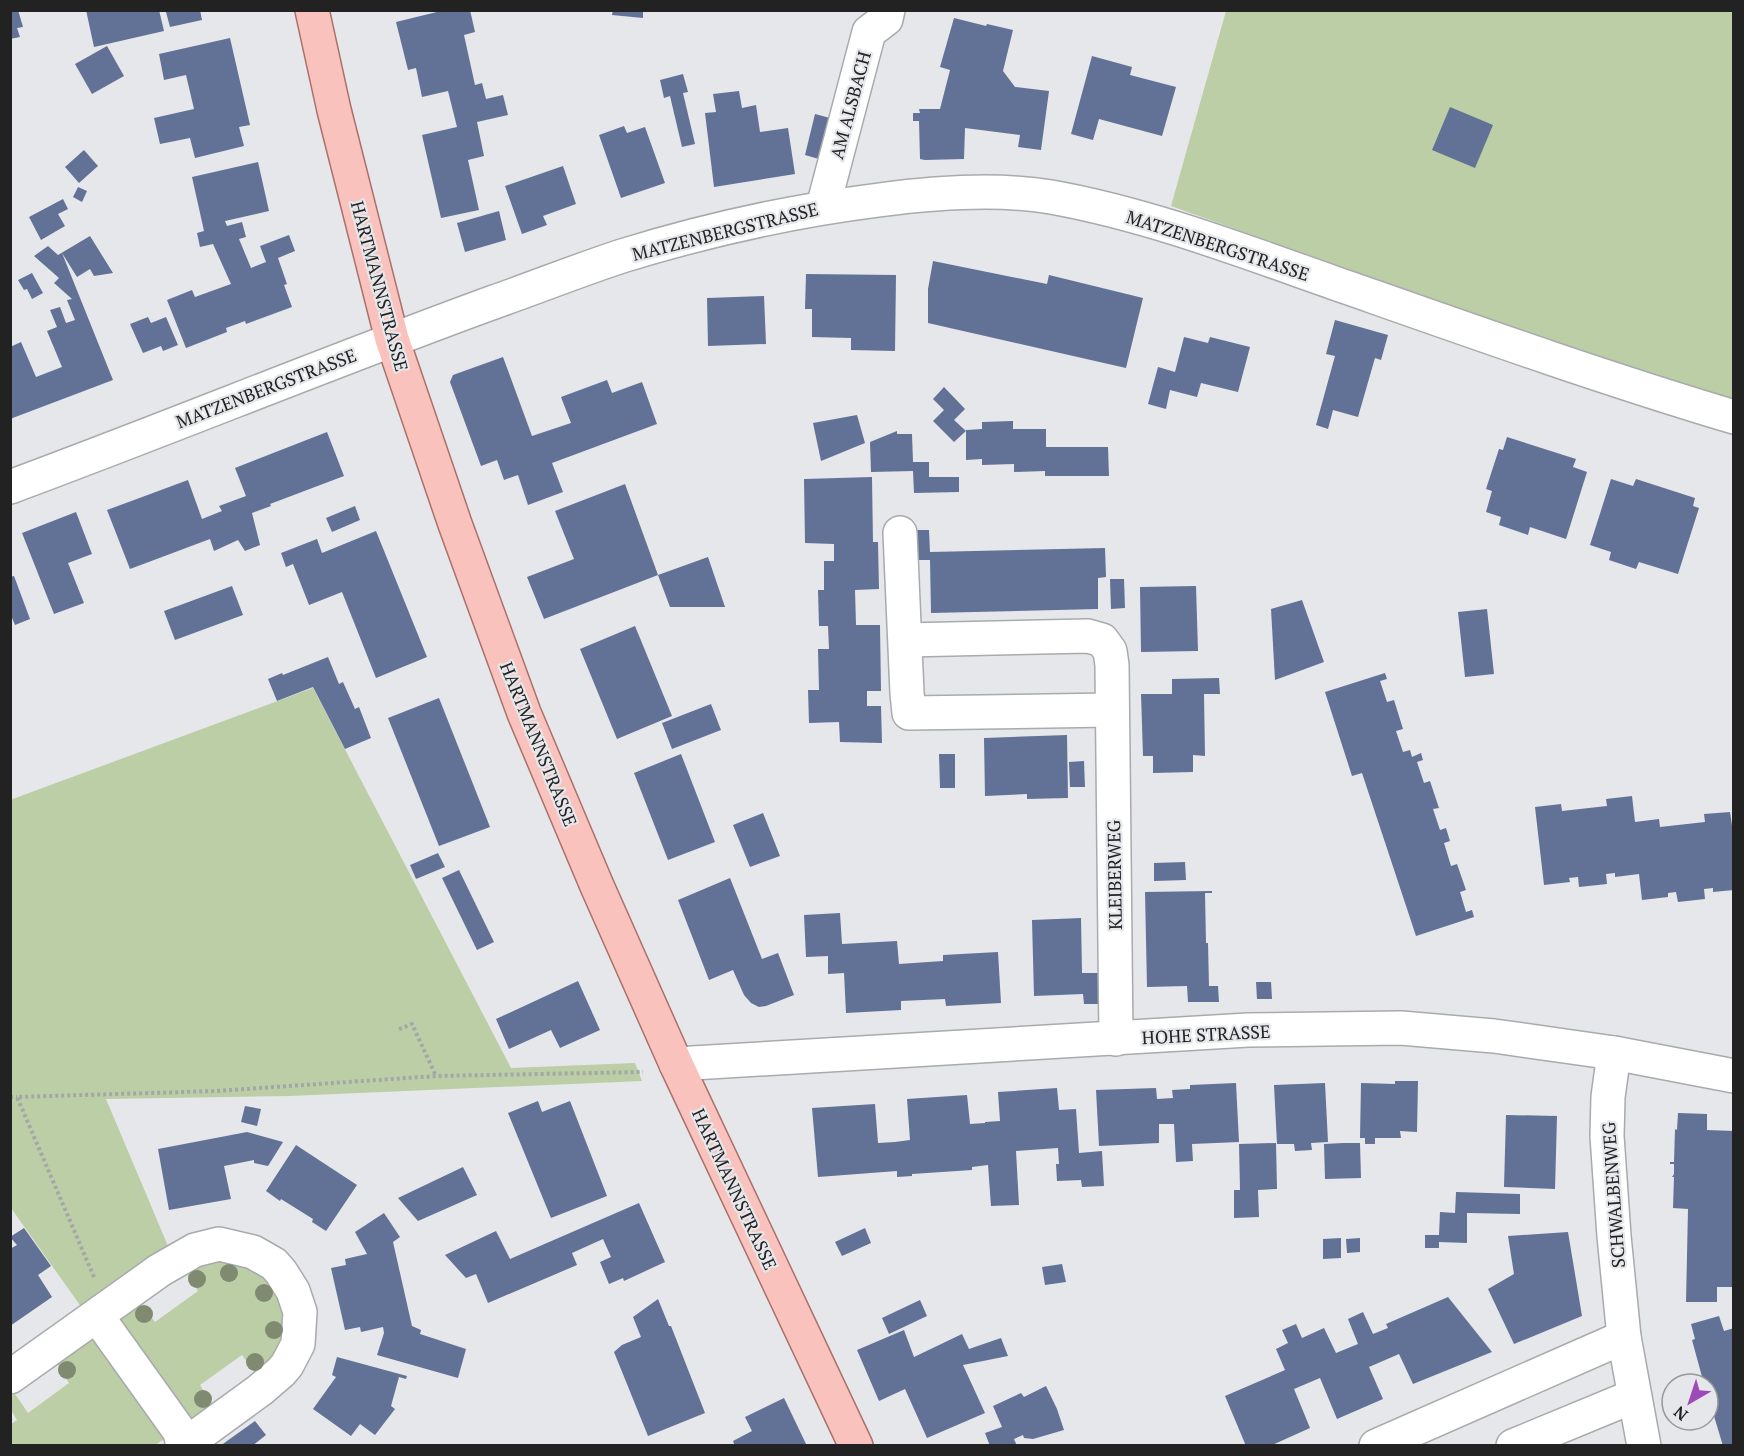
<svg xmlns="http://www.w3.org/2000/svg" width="1744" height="1456" font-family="'PT Serif',serif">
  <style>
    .green { fill: #bbcea5 }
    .building { fill: #627196 }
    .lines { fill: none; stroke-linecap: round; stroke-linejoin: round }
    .minor-casing { stroke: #a9aaad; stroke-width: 36 }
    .major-casing { stroke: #ab706a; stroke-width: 36 }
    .path { stroke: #a5a6a8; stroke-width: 4; stroke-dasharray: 3 3; stroke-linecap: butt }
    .minor { stroke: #fff; stroke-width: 33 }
    .major { stroke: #f9c2bd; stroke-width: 33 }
    .tree { fill: #7f8a71 }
    .labels { text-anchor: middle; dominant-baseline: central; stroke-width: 4.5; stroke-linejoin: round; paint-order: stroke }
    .street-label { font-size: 18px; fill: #222223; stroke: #e6e7ea }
  </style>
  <rect width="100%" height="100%" fill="#e6e7ea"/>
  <g class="green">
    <polygon points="1226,11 1733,11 1733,399 1637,372 1171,206"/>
    <polygon points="313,688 511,1068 635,1063 642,1081 289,1096 106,1099 168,1246 82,1308 11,1208 10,800"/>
    <path d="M215,1261C280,1260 310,1333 256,1374L242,1355L200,1385L212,1404L185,1423L115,1323L142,1305L155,1322L198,1291L186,1273L204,1264Z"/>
    <polygon points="104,1332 175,1432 155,1445 11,1446 10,1425 17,1420 11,1410 11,1397 15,1394 28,1413 69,1383 57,1364"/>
  </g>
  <g class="building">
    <polygon points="10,10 18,10 23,27 17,28 20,37 10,39"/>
    <polygon points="86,10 159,10 164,31 94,47"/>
    <polygon points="171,10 200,10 202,20 170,27 166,12"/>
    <polygon points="445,10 470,10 475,32 464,35 475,85 482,83 486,99 503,95 508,115 477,122 484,156 468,160 479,210 441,218 422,135 457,127 448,91 422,97 416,68 408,70 396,22"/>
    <polygon points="613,10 643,10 643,18 612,15"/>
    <polygon points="954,18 986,26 987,24 1013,30 1003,71 1015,87 1049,91 1041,150 1018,147 1020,135 965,128 964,159 925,160 920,159 919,121 913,121 913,113 920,113 919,109 940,109 950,70 940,67"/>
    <polygon points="230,38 250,125 239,127 244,146 195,158 190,138 160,144 154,118 194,109 186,75 164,80 159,54"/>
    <polygon points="107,46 124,76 92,94 75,64"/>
    <polygon points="1092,56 1132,67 1130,75 1176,87 1162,136 1099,119 1093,140 1071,134"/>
    <polygon points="683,74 688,92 683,93 695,144 682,147 670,96 664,98 660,80"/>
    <polygon points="739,91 742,108 756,105 760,132 788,128 795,174 714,187 705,113 716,112 713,94"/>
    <polygon points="1450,107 1493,125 1475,168 1432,150"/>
    <polygon points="815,114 830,118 819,159 805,155"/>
    <polygon points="624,126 627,133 645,127 665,183 621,198 599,135"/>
    <polygon points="84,150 98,166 79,183 65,167"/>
    <polygon points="258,162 269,211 225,221 227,226 242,222 246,237 239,239 251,268 266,262 260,246 289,235 295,251 278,258 287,284 284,285 292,307 246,324 245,321 226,328 227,332 186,348 167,300 192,290 195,297 231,284 213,244 200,247 197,233 204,231 192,177"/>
    <polygon points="563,166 576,204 543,216 547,225 522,234 505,186"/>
    <polygon points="78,187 87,191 82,202 73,197"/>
    <polygon points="63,199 68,209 58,214 65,226 41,240 29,217"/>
    <polygon points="499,211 506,240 465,252 457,223"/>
    <polygon points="90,236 113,273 94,276 90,269 77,277 62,253 113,380 10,419 10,347 21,342 36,377 62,367 47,331 57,327 50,310 60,307 66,323 75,320 67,300 72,299 54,283 59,278 34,256 48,246 58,255"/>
    <polygon points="933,261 1047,284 1049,275 1143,298 1126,368 928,323 928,289"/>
    <polygon points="32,273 43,293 32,299 27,289 24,290 18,280"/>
    <polygon points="806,274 896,275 895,351 851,350 851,338 812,337 812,309 805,309"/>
    <polygon points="764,296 766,344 708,346 707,298"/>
    <polygon points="148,317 151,323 166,317 178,345 163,351 161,346 143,353 130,324"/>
    <polygon points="1335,320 1388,335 1381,360 1375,358 1358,417 1333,410 1328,429 1316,425 1335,356 1326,354"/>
    <polygon points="1184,337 1208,343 1210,337 1250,347 1238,392 1201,383 1197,397 1170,390 1166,409 1148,404 1158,367 1175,372"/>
    <polygon points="503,357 532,436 571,423 561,397 607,380 612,393 642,382 657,424 552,463 563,492 528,505 518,475 504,480 497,460 481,466 450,382 453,375"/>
    <polygon points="944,387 965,409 954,420 966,431 966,430 982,429 982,422 1013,421 1013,429 1046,429 1046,447 1108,447 1109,476 1045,476 1045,471 1014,472 1014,464 982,465 982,459 966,460 966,431 954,442 933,421 944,410 933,399"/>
    <polygon points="857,415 865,443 821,461 813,423"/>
    <polygon points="897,431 897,434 912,434 913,462 929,462 929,477 959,477 959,492 914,493 913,471 871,472 870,442"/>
    <polygon points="327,432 344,476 270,504 271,506 252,513 260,545 245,551 238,540 214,551 210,539 130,569 107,510 188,480 202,519 222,511 219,506 246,496 235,468"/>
    <polygon points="1507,437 1576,459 1573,467 1587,472 1566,539 1530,527 1528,535 1499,525 1501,517 1486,512 1492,491 1486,489 1499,449 1503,450"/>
    <polygon points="872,477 873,542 878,542 879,589 855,590 856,625 880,625 881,691 867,691 867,706 881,706 882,743 840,742 839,722 809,723 808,690 819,690 818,649 829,649 828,626 819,626 818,590 824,590 824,561 834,561 834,544 805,543 804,479"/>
    <polygon points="1611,479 1633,486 1636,479 1695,498 1693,506 1699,508 1678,574 1639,562 1636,569 1609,560 1611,552 1590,545"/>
    <polygon points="625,484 658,575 544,619 527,577 574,559 555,511"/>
    <polygon points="355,506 360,520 332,532 326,518"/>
    <polygon points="76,512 92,554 68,563 84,603 54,614 22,533"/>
    <polygon points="914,530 929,530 930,552 1105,548 1106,577 1098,578 1098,609 931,613 930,560 915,560"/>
    <polygon points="376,531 427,657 376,678 342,592 309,605 293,564 286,567 281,553 317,539 322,553"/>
    <polygon points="708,557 725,607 670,607 658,575"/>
    <polygon points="14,576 30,619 15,625 10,613 10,577"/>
    <polygon points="1110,579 1124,579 1125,608 1111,609"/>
    <polygon points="232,586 243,615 175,640 164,611"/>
    <polygon points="1196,586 1198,651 1141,652 1140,587"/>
    <polygon points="1302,600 1324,662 1275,680 1271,609"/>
    <polygon points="1487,609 1494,674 1465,677 1458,612"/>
    <polygon points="635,626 672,716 617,739 580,649"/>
    <polygon points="328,657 339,684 343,682 355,709 359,707 371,738 345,749 313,687 277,701 268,679 282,673 283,675"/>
    <polygon points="1385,673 1387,679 1380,681 1387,702 1394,700 1403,729 1396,731 1403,752 1410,750 1412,757 1421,753 1423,760 1417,762 1424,783 1430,781 1439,808 1433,809 1440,830 1446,828 1450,841 1444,843 1451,866 1457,864 1466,890 1460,892 1466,912 1472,910 1474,917 1416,936 1362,773 1352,776 1325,692"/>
    <polygon points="1219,678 1220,694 1204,694 1205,756 1193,755 1193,772 1153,773 1153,756 1143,756 1141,694 1172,694 1172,679"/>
    <polygon points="439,698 490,827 439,846 388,718"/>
    <polygon points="711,704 721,730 672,749 662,723"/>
    <polygon points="1067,735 1068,798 1027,799 1027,794 985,796 984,738"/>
    <polygon points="681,754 715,842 668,860 634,773"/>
    <polygon points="939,754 955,754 955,788 940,788"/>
    <polygon points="1084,761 1085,787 1070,787 1069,762"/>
    <polygon points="1632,796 1635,822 1659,819 1660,827 1705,822 1704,814 1730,812 1734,839 1734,890 1713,892 1713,888 1704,889 1705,899 1678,902 1676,892 1668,893 1668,897 1642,900 1639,874 1615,877 1615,873 1606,874 1607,884 1579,887 1578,877 1569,878 1570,882 1544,885 1535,807 1561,804 1562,811 1607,806 1606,799"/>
    <polygon points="763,813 780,856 750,867 733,825"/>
    <polygon points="438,853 445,867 416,879 410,865"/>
    <polygon points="1185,862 1186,880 1154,881 1154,863"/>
    <polygon points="459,870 494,942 477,950 442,878"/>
    <polygon points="730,878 762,959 778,953 794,995 766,1006 759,1007 751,1003 744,995 733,970 709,980 678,900"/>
    <polygon points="1212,891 1212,893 1205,893 1206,943 1208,943 1209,986 1218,986 1219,1002 1188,1002 1187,986 1147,987 1145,892"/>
    <polygon points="840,913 842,944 897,941 899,964 943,961 943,955 998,952 1001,1003 946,1006 945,999 901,1001 901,1010 846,1013 844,973 828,974 828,956 806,957 804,915"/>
    <polygon points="1081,918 1082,973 1099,973 1100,1004 1084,1004 1083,994 1034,996 1032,920"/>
    <polygon points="578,981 600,1030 560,1048 551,1030 509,1049 496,1019"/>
    <polygon points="1256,982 1271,982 1272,999 1257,999"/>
    <polygon points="1395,1081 1418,1081 1417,1132 1400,1131 1401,1138 1375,1138 1375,1144 1365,1144 1365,1138 1360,1138 1361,1083 1395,1084"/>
    <polygon points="1236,1083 1239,1142 1192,1144 1193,1161 1176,1162 1174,1124 1159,1124 1159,1143 1099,1146 1096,1090 1156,1088 1157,1099 1173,1098 1172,1090 1190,1089 1190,1085"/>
    <polygon points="1325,1083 1328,1142 1311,1143 1312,1150 1295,1151 1294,1144 1277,1144 1274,1085"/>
    <polygon points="1057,1088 1059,1110 1076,1109 1079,1153 1102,1151 1104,1186 1082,1187 1081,1180 1057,1181 1056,1164 1059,1164 1058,1148 1016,1151 1019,1205 991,1206 988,1165 972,1167 972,1170 912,1174 912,1176 897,1177 897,1171 818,1177 812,1108 875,1104 878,1143 895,1142 910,1140 907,1099 967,1095 970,1124 985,1123 985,1122 1000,1121 998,1092"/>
    <polygon points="538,1101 542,1112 570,1101 607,1196 551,1218 508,1113"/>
    <polygon points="245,1106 261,1109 257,1126 241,1122"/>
    <polygon points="1678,1113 1707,1114 1707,1130 1734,1131 1734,1287 1717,1287 1717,1302 1686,1302 1688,1209 1673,1208 1674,1177 1672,1177 1674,1174 1674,1164 1670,1164 1670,1162 1674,1162 1675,1129 1677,1130"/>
    <polygon points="1506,1115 1557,1116 1555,1189 1504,1187"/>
    <polygon points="247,1132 283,1142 268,1166 254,1163 254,1160 224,1166 231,1199 169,1210 158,1149"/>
    <polygon points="1276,1143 1277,1189 1258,1190 1259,1217 1234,1218 1234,1190 1240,1190 1239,1144"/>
    <polygon points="1343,1143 1360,1143 1361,1178 1325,1179 1324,1144"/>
    <polygon points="296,1145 357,1185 326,1231 312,1222 313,1219 281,1199 280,1201 266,1191"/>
    <polygon points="463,1167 477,1195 418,1221 398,1198"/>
    <polygon points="1456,1192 1520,1194 1520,1214 1467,1213 1467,1243 1439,1242 1439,1248 1425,1248 1425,1235 1439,1235 1440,1212 1455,1213"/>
    <polygon points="639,1203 665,1262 624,1281 623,1278 609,1284 600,1262 611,1257 603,1239 572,1253 577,1265 488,1303 476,1274 466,1278 445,1255 496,1231 510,1259"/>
    <polygon points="384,1213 400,1237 393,1242 412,1326 421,1330 420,1334 466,1349 458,1378 377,1355 384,1333 383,1327 361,1332 360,1327 345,1330 331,1268 346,1265 345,1259 367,1254 355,1232"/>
    <polygon points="24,1228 51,1266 38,1275 52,1297 10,1326 10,1249 17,1245 10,1237"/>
    <polygon points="865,1228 871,1243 842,1256 835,1242"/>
    <polygon points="1568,1232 1582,1316 1514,1344 1488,1289 1514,1274 1508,1236"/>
    <polygon points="1341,1238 1341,1258 1323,1259 1323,1239"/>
    <polygon points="1360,1238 1360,1252 1347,1253 1346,1239"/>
    <polygon points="1062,1264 1066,1282 1045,1285 1042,1267"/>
    <polygon points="1448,1297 1492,1352 1413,1384 1399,1354 1369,1367 1383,1399 1337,1419 1320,1378 1294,1389 1310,1428 1270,1446 1246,1446 1225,1396 1285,1370 1276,1349 1288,1343 1282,1330 1296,1324 1302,1338 1324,1328 1336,1353 1358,1344 1348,1319 1363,1312 1373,1334 1388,1328 1386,1324"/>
    <polygon points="658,1299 669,1326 671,1326 705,1413 648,1436 614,1352 622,1345 641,1337 633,1317"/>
    <polygon points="920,1300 927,1316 889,1334 882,1318"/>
    <polygon points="1719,1316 1724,1331 1734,1328 1734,1446 1723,1446 1708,1396 1708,1384 1704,1384 1692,1340 1695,1339 1691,1324"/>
    <polygon points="904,1330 914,1357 962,1334 969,1349 1001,1338 1008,1356 963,1365 985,1413 927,1438 905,1389 879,1401 857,1350"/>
    <polygon points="337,1357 407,1376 406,1379 399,1377 391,1406 395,1409 375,1435 360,1424 351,1436 313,1409 336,1377 332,1375"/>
    <polygon points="1046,1386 1057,1409 1064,1430 1033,1439 1024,1438 1023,1435 1014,1439 1017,1446 990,1446 985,1433 1002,1427 993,1406 1021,1393 1024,1397"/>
    <polygon points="784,1398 807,1446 735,1446 733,1441 752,1431 745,1417"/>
    <polygon points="255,1421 266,1435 252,1446 220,1446"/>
  </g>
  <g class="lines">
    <g class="minor-casing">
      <g id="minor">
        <polyline points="823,207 869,32 886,19 888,10"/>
        <path d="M10,487C172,427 332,361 494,302C537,287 579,270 622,256C706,230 792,211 879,200C932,193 998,188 1051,197C1146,214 1238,249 1329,281C1463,328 1597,376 1734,417"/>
        <polyline points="900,533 907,693 909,713 1111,710"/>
        <polyline points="906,640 1088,636 1102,640 1110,651 1112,665 1116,1039"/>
        <polyline points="1614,1053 1608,1097 1607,1136 1614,1236 1624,1337 1644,1446"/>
        <polyline points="676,1064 1248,1030 1401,1028 1494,1036 1614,1053 1734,1076"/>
        <polyline points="97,1316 180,1432 183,1446"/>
        <polyline points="10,1377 160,1270 195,1250 219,1244 253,1252 274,1264 281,1272 293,1291 300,1312 298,1344 287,1365 281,1372 260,1390 183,1446"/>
        <polyline points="1376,1446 1624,1337"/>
        <polyline points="1513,1446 1634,1396"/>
      </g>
    </g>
    <g class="major-casing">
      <polyline id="major" points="312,10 334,110 392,339 455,524 524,713 597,886 676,1064 856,1446"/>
    </g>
    <g class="path">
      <polyline points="399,1029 412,1024 436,1076"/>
      <polyline points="10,1097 17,1097"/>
      <polyline points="94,1277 17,1097 216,1091 436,1076 643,1072"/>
    </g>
    <use href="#minor" class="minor"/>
    <use href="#major" class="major"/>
  </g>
  <g class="tree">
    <circle cx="229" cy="1273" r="9"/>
    <circle cx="197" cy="1279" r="9"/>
    <circle cx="264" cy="1293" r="9"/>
    <circle cx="144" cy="1314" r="9"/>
    <circle cx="274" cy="1330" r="9"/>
    <circle cx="255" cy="1362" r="9"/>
    <circle cx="67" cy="1370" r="9"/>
    <circle cx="203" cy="1399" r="9"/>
  </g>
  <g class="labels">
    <g class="street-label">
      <text transform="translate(850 105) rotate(-75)">AM ALSBACH</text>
      <text transform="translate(725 231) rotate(-14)">MATZENBERGSTRASSE</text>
      <text transform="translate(1218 245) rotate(18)">MATZENBERGSTRASSE</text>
      <text transform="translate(380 286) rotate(75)">HARTMANNSTRASSE</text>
      <text transform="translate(266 388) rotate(-21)">MATZENBERGSTRASSE</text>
      <text transform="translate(539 744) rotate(68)">HARTMANNSTRASSE</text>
      <text transform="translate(1114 875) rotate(-91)">KLEIBERWEG</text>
      <text transform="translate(1206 1034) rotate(-3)">HOHE STRASSE</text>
      <text transform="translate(735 1189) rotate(65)">HARTMANNSTRASSE</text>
      <text transform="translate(1613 1195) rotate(-94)">SCHWALBENWEG</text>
    </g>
  </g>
  <rect width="1744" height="1456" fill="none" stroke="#222223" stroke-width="24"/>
  <g transform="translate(1690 1402) rotate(219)"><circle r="28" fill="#e6e7ea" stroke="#98989a" stroke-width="1.5"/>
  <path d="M0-4.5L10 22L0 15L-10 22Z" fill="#9d49b8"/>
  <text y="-9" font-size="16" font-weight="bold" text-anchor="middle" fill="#222223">N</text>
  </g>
</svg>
